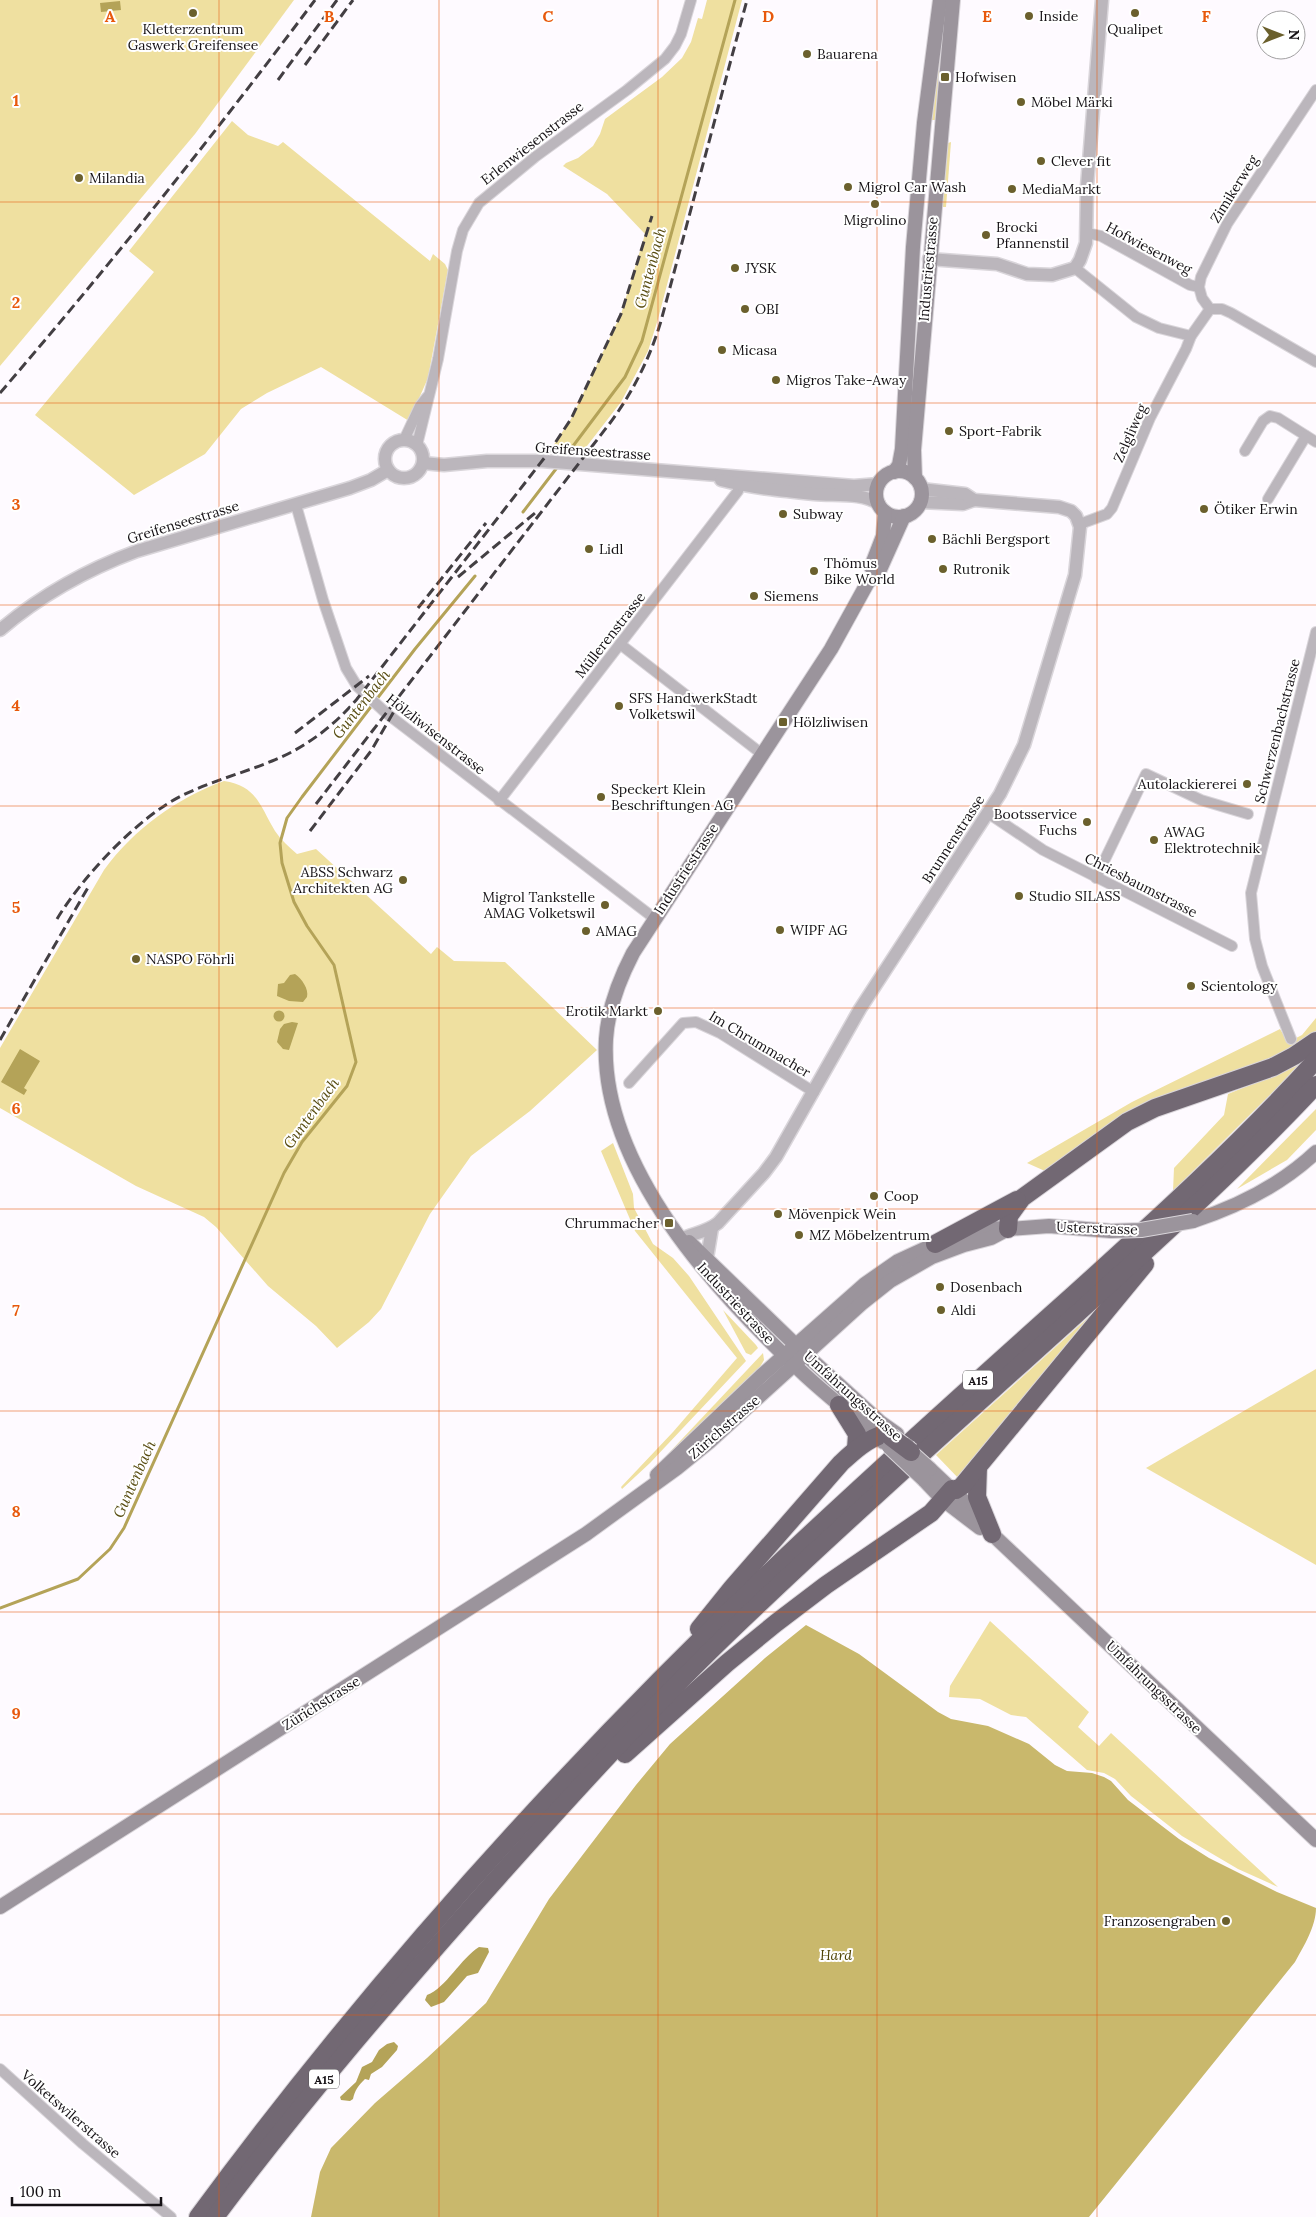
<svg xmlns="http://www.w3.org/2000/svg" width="1316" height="2217" font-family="Lora,serif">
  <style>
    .green { fill: #efe0a0 }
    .forest { fill: #c9b86c }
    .water { fill: #b4a358 }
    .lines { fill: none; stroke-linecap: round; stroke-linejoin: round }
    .stream { stroke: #b4a358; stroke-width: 3 }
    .minor-casing { stroke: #d9d5da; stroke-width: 12 }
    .tertiary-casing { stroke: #d9d5da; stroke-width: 15 }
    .secondary-casing { stroke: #d9d5da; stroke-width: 16 }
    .motorway-casing { stroke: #d9d5da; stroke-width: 20 }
    .minor { stroke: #bbb6bc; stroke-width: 10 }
    .tertiary { stroke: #bbb6bc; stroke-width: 12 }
    .secondary { stroke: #9b949c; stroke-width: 14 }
    .motorway { stroke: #726873; stroke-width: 18 }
    .rail { stroke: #433f43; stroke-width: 3; stroke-dasharray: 10 5; stroke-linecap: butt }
    .secondary-bridge-casing { stroke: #d9d5da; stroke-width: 16; stroke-linecap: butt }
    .motorway-bridge-casing { stroke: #d9d5da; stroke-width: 20; stroke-linecap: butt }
    .secondary-bridge { stroke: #9b949c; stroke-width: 14 }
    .motorway-bridge { stroke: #726873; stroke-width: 18 }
    .grid { fill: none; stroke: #e8590c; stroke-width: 1; stroke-opacity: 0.55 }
    .poi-dot { fill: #6b602d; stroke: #fff; stroke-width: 2 }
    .labels { text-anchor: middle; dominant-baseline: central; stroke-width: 4; stroke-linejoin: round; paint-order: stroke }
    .shield { fill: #fff; stroke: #5b585b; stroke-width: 1 }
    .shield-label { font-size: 12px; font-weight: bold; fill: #151115 }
    .poi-label { font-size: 14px; fill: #151115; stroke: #fff; text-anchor: start }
    .street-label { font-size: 14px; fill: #151115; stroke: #fff }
    .park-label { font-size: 14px; font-style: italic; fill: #4f4304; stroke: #fff }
    .water-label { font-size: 15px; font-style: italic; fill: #584c11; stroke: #fff }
    .grid-label { font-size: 16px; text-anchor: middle; font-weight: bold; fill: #e8590c; stroke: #fff; stroke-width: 4; stroke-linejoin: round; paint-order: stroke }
  </style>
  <rect width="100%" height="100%" fill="#fefaff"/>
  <g class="green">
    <polygon points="0,0 294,0 195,134 0,366"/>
    <polygon points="707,0 742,0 658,319 648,351 621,402 580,455 549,452 571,419 621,314 645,234 607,194 563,166 566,163 578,158 593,146 600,134 605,119 662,77 682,58 691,42 698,18 702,19"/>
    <polygon points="940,56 936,120 930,120"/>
    <polygon points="232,121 248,135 278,146 283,142 430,261 433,254 445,264 448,270 428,378 409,421 321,367 267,393 241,409 205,454 134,495 35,415 154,272 129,251"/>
    <polygon points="951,142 946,207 941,207 948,143"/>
    <path d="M224,781C257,786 260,806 275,831C281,840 289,847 297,854L316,849L431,954L437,947L454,961L505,962L597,1050L530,1111L471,1156L430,1214L381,1309L369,1322L337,1348L316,1326L268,1286L216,1227L204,1217L136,1186L0,1108V1048L104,870C134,829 177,798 224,781Z"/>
    <polygon points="1316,1018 1316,1032 1297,1048 1172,1095 1045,1171 1027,1163 1132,1102 1280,1029 1288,1042 1302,1035"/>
    <polygon points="1301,1064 1173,1191 1174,1168 1224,1115 1228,1094"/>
    <polygon points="1316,1109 1316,1130 1287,1160 1237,1189"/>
    <polygon points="613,1143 633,1194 634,1208 653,1244 673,1258 689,1276 746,1361 650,1463 622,1489 621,1487 673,1432 737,1358 635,1231 601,1151"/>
    <polygon points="1113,1295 961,1481 936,1455"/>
    <polygon points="723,1310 756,1345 758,1348 751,1355 746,1353"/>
    <polygon points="763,1353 764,1360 756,1374 667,1458 666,1456"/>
    <polygon points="1316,1369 1316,1565 1146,1468"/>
    <polygon points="990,1621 1089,1712 1078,1727 1099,1746 1111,1733 1278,1887 1238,1869 1182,1836 1131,1796 1115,1779 1104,1773 1087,1770 1026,1717 1011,1715 980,1699 949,1697 950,1686"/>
  </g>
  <path class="forest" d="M806,1625L859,1654L938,1712L951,1719L988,1726L1029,1744L1055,1765L1067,1771L1092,1773L1104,1777L1111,1781L1128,1800L1179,1839L1209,1858L1277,1892L1316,1908C1316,1926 1304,1946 1295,1962L1089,2217H311L320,2172L331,2148L375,2103L427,2058L486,2003L549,1899L636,1785L670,1744L765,1658Z"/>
  <g class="water">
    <polygon points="120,1 121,10 101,12 100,3"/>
    <path d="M295,974C302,979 309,989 307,997L303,1002L289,1001L277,996L278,984L284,983L290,975Z"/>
    <circle cx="279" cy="1016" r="5.5"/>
    <polygon points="292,1022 298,1023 289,1050 283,1049 277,1042 280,1029 284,1024"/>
    <polygon points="20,1049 40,1061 24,1088 27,1090 24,1095 1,1082"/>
    <path d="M479,1947L488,1948L489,1952L478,1973L467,1976L444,2002L431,2007L425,2000L427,1995C446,1988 461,1958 479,1947Z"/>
    <path d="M394,2042L398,2046L397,2050L382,2067L371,2074L369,2080L365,2079C358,2086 355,2090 353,2099L350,2101L341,2100L340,2097L356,2082L362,2067L372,2062L379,2050L387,2044Z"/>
  </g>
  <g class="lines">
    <g class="stream">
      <polyline points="564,458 625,377 642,341 735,0"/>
      <polyline points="523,512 559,465"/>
      <polyline points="0,1608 78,1579 110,1549 124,1528 284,1173 302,1142 347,1086 356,1062 334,965 307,926 294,902 282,863 280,843 287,818 302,797 415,649 475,576"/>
    </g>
    <g class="minor-casing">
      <g id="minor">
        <polyline points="1087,233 1101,236 1190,285 1199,287"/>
        <polyline points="1075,268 1136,317 1159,328 1191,336"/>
        <polyline points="1210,309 1202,298 1199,287 1201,277 1227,224 1316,90"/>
        <polyline points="404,440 420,406 427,397"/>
        <polyline points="417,445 438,359 457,251 463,230 479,203 535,157 627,90 665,59 675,46 681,34 691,0"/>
        <polyline points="1245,451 1263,421 1270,416 1278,418 1316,442"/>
        <polyline points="1268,499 1306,436"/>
        <polyline points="296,505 323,600 346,668 357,686 386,713 654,918"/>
        <polyline points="1080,524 1107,514 1112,508 1150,418 1186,349 1191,336 1210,309 1222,309 1231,313 1316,362"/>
        <polyline points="620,644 762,754"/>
        <polyline points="499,801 738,491 740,485"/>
        <polyline points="988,813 1043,850 1232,946"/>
        <polyline points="1096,878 1146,774 1201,800 1248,814"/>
        <polyline points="1291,1039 1262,966 1255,939 1251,893 1316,632"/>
        <polyline points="629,1083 683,1023 696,1022 720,1033 814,1092"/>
        <polyline points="0,2069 83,2144 171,2217"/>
      </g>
    </g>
    <g class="tertiary-casing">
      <g id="tertiary">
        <polyline points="929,259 997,264 1027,274 1052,275 1075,268 1080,260 1086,243 1087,186 1102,0"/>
        <circle cx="404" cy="459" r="19"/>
        <polyline points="423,463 444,465 487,461 542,461 854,486 879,484"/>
        <path d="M721,480C752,488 783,491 814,494C835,496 862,492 879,504"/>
        <polyline points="920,502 963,504 974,500"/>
        <path d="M0,630C41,595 86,570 137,551L350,488L371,480L388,470"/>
        <path d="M681,1239C694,1233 707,1232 718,1223L764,1173L776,1157L860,1009L1000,794L1024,745L1075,575L1080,527L1076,516L1071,511L1059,507L974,500L965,494L921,489"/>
        <polyline points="707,1258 712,1228"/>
      </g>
    </g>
    <g class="secondary-casing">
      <g id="secondary">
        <circle cx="899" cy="494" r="23"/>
        <polyline points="894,472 899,465 902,449 913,247 924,123 940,0"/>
        <polyline points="915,478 914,450 953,0"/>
        <polyline points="871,567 883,536 885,512"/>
        <path d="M1193,1221C1239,1206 1281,1185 1316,1152"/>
        <polyline points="689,1242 805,1354 880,1422 897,1434"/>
        <path d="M883,1442C857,1419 830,1398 805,1375C718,1294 599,1167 606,1039C608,1008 619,980 633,953L831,649L868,582L878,574L904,516"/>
        <polyline points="930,1469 964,1501 992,1534 1316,1840"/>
        <polyline points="657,1475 761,1376 865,1284 898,1261 935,1244 990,1228 1008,1229 1049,1226 1111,1231"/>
        <polyline points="924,1480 942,1499 980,1528"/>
        <polyline points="0,1907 586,1534 677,1468 709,1442 861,1304 890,1281 932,1257 964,1245 991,1238 1008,1229"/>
      </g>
    </g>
    <g class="motorway-casing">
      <g id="motorway">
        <polyline points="1008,1229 1009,1216 1022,1198 1127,1122 1155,1108 1273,1067 1294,1056 1316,1041"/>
        <polyline points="935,1244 1017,1200"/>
        <polyline points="839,1405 857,1434 856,1449"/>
        <polyline points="978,1467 977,1497 992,1534"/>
        <path d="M699,1629L732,1588L841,1463C854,1451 867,1439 884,1434L891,1437"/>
        <polyline points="625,1754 727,1663 776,1623 826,1585 931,1513 952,1489 956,1490 962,1486 1145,1264"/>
        <path d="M198,2217C376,1975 578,1753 796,1547C887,1462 979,1379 1072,1296C1156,1220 1240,1144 1316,1060"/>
        <path d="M215,2217C304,2098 401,1986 500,1875C583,1782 667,1690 758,1605C867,1501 981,1401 1092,1300C1169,1230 1245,1161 1316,1085"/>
      </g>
    </g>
    <use href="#minor" class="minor"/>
    <use href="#tertiary" class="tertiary"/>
    <use href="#secondary" class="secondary"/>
    <use href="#motorway" class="motorway"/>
    <g class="rail">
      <polyline points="305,65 353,0"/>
      <polyline points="278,80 337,0"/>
      <path d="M0,393C109,266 214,135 315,0"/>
      <polyline points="458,577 535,513"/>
      <polyline points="418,608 486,523"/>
      <polyline points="295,733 369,676"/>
      <path d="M316,804L610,423C633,392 650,358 661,321L747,0"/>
      <polyline points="310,831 371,751 396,708"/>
      <path d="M57,919C83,876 138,817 183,795C212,781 243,773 272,761C305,748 334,726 357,699L549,452L571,419L621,314L652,216"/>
      <polyline points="0,1040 90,884"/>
    </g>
    <g class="secondary-bridge-casing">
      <g id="secondary-bridge">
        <polyline points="1111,1231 1141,1230 1193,1221"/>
        <polyline points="907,1445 911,1452 930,1469"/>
        <polyline points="889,1447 924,1480"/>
      </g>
    </g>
    <g class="motorway-bridge-casing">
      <polyline id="motorway-bridge" points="891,1437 911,1452"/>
    </g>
    <use href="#secondary-bridge" class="secondary-bridge"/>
    <use href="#motorway-bridge" class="motorway-bridge"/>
  </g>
  <path class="grid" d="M219,0V2217M439,0V2217M658,0V2217M877,0V2217M1097,0V2217M0,202H1316M0,403H1316M0,605H1316M0,806H1316M0,1008H1316M0,1209H1316M0,1411H1316M0,1612H1316M0,1814H1316M0,2015H1316"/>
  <g class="poi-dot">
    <circle cx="193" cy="13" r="5"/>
    <circle cx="1135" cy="13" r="5"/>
    <circle cx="1029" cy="16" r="5"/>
    <circle cx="807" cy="54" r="5"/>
    <rect x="940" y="72" width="10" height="10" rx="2.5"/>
    <circle cx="1021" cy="102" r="5"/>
    <circle cx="1041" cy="161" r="5"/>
    <circle cx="79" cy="178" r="5"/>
    <circle cx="848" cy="187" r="5"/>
    <circle cx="1012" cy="189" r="5"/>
    <circle cx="875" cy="204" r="5"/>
    <circle cx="986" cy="235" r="5"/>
    <circle cx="735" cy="268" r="5"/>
    <circle cx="745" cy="309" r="5"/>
    <circle cx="722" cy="350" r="5"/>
    <circle cx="776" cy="380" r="5"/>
    <circle cx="949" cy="431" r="5"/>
    <circle cx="1204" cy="509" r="5"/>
    <circle cx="783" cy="514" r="5"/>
    <circle cx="932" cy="539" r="5"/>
    <circle cx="589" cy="549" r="5"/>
    <circle cx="943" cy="569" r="5"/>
    <circle cx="814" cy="571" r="5"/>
    <circle cx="754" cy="596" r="5"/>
    <circle cx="619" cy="706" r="5"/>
    <rect x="778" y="717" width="10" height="10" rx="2.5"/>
    <circle cx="1247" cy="784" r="5"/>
    <circle cx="601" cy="797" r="5"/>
    <circle cx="1087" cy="822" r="5"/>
    <circle cx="1154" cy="840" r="5"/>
    <circle cx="403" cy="880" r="5"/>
    <circle cx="1019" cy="896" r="5"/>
    <circle cx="605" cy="905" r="5"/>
    <circle cx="780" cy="930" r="5"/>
    <circle cx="586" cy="931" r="5"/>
    <circle cx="136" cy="959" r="5"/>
    <circle cx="1191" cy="986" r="5"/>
    <circle cx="658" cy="1011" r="5"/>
    <circle cx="874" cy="1196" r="5"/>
    <circle cx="778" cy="1214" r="5"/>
    <rect x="664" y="1218" width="10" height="10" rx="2.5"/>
    <circle cx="799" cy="1235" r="5"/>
    <circle cx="940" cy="1287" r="5"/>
    <circle cx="941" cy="1310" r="5"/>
    <circle cx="1226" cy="1921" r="5"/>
  </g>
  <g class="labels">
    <g class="shield">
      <rect x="963" y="1370.5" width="30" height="19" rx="4"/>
      <rect x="309" y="2069.5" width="30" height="19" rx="4"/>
    </g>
    <g class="shield-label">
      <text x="978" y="1380">A15</text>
      <text x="324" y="2079">A15</text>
    </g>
    <g class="poi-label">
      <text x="1039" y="16">Inside</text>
      <text x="193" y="29" text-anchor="middle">Kletterzentrum<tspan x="193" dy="16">Gaswerk Greifensee</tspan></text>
      <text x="1135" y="29" text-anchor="middle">Qualipet</text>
      <text x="817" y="54">Bauarena</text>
      <text x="955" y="77">Hofwisen</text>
      <text x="1031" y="102">Möbel Märki</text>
      <text x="1051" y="161">Clever fit</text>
      <text x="89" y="178">Milandia</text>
      <text x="858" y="187">Migrol Car Wash</text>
      <text x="1022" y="189">MediaMarkt</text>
      <text x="875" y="220" text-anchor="middle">Migrolino</text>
      <text x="996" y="227">Brocki<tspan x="996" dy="16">Pfannenstil</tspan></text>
      <text x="745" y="268">JYSK</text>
      <text x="755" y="309">OBI</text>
      <text x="732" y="350">Micasa</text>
      <text x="786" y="380">Migros Take-Away</text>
      <text x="959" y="431">Sport-Fabrik</text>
      <text x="1214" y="509">Ötiker Erwin</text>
      <text x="793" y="514">Subway</text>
      <text x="942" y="539">Bächli Bergsport</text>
      <text x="599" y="549">Lidl</text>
      <text x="824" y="563">Thömus<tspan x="824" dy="16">Bike World</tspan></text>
      <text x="953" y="569">Rutronik</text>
      <text x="764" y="596">Siemens</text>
      <text x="629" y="698">SFS HandwerkStadt<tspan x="629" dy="16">Volketswil</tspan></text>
      <text x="793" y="722">Hölzliwisen</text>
      <text x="1237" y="784" text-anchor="end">Autolackiererei</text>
      <text x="611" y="789">Speckert Klein<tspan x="611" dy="16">Beschriftungen AG</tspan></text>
      <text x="1077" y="814" text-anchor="end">Bootsservice<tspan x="1077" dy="16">Fuchs</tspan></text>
      <text x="1164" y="832">AWAG<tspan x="1164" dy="16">Elektrotechnik</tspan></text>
      <text x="393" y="872" text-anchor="end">ABSS Schwarz<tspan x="393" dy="16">Architekten AG</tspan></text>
      <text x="1029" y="896">Studio SILASS</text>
      <text x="595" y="897" text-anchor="end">Migrol Tankstelle<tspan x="595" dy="16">AMAG Volketswil</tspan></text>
      <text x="790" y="930">WIPF AG</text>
      <text x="596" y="931">AMAG</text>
      <text x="146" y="959">NASPO Föhrli</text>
      <text x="1201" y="986">Scientology</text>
      <text x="648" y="1011" text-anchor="end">Erotik Markt</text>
      <text x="884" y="1196">Coop</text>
      <text x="788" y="1214">Mövenpick Wein</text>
      <text x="659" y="1223" text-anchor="end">Chrummacher</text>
      <text x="809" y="1235">MZ Möbelzentrum</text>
      <text x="950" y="1287">Dosenbach</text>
      <text x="951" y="1310">Aldi</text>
      <text x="1216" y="1921" text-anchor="end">Franzosengraben</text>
    </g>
    <g class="street-label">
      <text transform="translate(532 143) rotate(-38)">Erlenwiesenstrasse</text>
      <text transform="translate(1234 189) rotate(-58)">Zimikerweg</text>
      <text transform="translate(1149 248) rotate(28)">Hofwiesenweg</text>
      <text transform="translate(928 269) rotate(-85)">Industriestrasse</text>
      <text transform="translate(1130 433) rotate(-66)">Zelgliweg</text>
      <text transform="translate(593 451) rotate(4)">Greifenseestrasse</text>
      <text transform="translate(183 522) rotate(-17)">Greifenseestrasse</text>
      <text transform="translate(610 635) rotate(-52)">Müllerenstrasse</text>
      <text transform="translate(1277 731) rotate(-76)">Schwerzenbachstrasse</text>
      <text transform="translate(436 734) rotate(38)">Hölzliwisenstrasse</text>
      <text transform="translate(953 839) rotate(-57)">Brunnenstrasse</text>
      <text transform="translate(686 869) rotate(-57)">Industriestrasse</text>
      <text transform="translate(1141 885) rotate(27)">Chriesbaumstrasse</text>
      <text transform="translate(760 1044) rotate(31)">Im Chrummacher</text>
      <text transform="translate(1097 1228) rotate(2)">Usterstrasse</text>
      <text transform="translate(736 1303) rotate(47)">Industriestrasse</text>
      <text transform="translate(853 1396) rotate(42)">Umfahrungsstrasse</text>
      <text transform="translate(724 1427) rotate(-41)">Zürichstrasse</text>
      <text transform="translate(1154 1687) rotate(44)">Umfahrungsstrasse</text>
      <text transform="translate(321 1703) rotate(-32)">Zürichstrasse</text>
      <text transform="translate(71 2114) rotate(41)">Volketswilerstrasse</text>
    </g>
    <g class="park-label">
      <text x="836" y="1955">Hard</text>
    </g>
    <g class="water-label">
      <text transform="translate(650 268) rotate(-75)">Guntenbach</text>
      <text transform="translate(361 704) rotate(-52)">Guntenbach</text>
      <text transform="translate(311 1113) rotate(-54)">Guntenbach</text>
      <text transform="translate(134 1479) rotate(-66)">Guntenbach</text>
    </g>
  </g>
  <g class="grid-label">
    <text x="110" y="22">A</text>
    <text x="329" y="22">B</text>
    <text x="548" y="22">C</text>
    <text x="768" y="22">D</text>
    <text x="987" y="22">E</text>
    <text x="1206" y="22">F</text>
    <text x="16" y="106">1</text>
    <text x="16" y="308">2</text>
    <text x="16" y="510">3</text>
    <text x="16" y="711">4</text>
    <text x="16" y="913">5</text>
    <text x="16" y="1114">6</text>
    <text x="16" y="1316">7</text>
    <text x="16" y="1517">8</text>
    <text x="16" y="1719">9</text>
  </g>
  <g transform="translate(1281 35) rotate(90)"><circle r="24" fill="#ffffff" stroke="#a1a0a1"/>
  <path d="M0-4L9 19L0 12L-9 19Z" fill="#6b602d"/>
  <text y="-8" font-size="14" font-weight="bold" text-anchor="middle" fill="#151115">N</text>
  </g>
  <path d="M12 2197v8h149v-8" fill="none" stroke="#151115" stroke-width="2.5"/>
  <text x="20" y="2197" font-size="15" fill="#151115" stroke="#ffffff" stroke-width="4" paint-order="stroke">100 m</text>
</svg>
